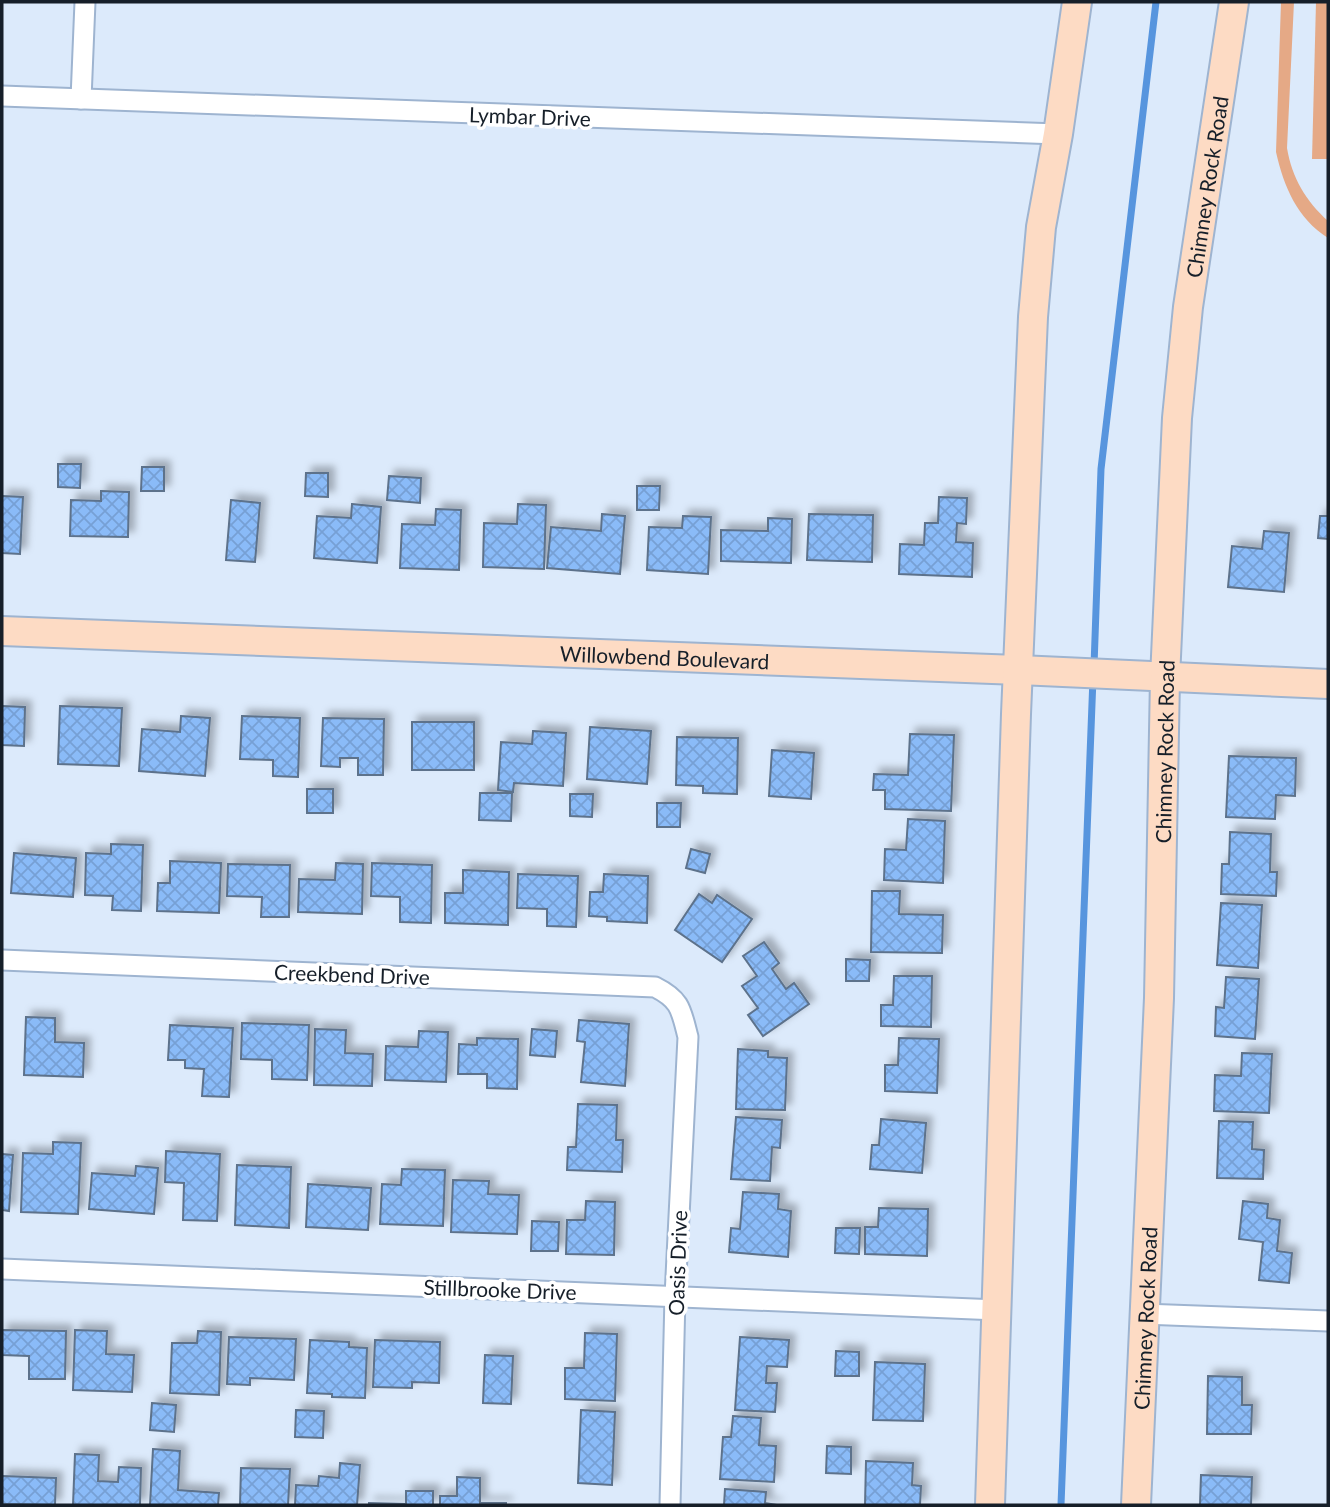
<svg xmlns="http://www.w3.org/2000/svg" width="1330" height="1507" font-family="Lato,sans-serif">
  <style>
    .garden { fill: #e5a986 }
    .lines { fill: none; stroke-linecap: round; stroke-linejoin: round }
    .stream { stroke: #5795de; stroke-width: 7 }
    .building { fill: url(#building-cross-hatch); stroke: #5d728b; stroke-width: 2; filter: url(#shadow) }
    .street-casing { stroke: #9eb4d0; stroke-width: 23 }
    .secondary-casing { stroke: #9eb4d0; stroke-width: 32 }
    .street { stroke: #fff; stroke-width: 19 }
    .secondary { stroke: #fddbc4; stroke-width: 28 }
    .labels { text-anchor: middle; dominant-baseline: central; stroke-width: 7; stroke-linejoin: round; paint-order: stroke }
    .street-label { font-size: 21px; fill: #161f29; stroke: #fff }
  </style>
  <defs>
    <pattern id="building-cross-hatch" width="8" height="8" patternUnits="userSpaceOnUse" patternTransform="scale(1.75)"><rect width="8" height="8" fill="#8abbf8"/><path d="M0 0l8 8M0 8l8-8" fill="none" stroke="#76a0d5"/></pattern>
    <filter id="shadow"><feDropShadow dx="6" dy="-6" stdDeviation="3.5" flood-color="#0004"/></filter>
  </defs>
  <rect width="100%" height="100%" fill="#dceafb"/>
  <g class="garden">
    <path d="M1281,2H1294L1287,148C1292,178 1306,201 1328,221V238C1297,218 1284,187 1276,152Z"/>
    <polygon points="1316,2 1328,2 1328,159 1312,159"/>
  </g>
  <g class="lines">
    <g class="stream">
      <polyline points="1094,666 1101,469 1156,2"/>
      <polyline points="1061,1505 1093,678"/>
    </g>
  </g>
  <g class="building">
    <polygon points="58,464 81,464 80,488 58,487"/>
    <polygon points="142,467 164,467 164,491 141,491"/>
    <polygon points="306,473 328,473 328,497 305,496"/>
    <polygon points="389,476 421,478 420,503 387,500"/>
    <polygon points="637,486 660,486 659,510 637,510"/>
    <polygon points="101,491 129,492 128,537 70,536 71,500 101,501"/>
    <polygon points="2,496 23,497 20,554 2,553"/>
    <polygon points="939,497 967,498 966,524 957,523 956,542 973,543 972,577 899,574 900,544 924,545 925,523 938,523"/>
    <polygon points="231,500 260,503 255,562 226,560"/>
    <polygon points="352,504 381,507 377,563 314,558 317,516 351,518"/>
    <polygon points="518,504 546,505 544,569 483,567 484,523 517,524"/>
    <polygon points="436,509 461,510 459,570 400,568 402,524 435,525"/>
    <polygon points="602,514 625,516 620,574 547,568 551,527 601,531"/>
    <polygon points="809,514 873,515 872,562 807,560"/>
    <polygon points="683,516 711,517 708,574 647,570 649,527 682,528"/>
    <polygon points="1320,516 1328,516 1328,539 1318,538"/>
    <polygon points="768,518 792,519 791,563 721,561 721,530 768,531"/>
    <polygon points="1264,531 1289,533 1284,592 1228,587 1232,546 1262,549"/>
    <polygon points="2,706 25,707 24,746 2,745"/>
    <polygon points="60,706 122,708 119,766 58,764"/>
    <polygon points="181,716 210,718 205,776 139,771 142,729 180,732"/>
    <polygon points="242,716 300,718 298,777 273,776 273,760 240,759"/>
    <polygon points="323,718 384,719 383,775 358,775 358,758 340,758 340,767 321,766"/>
    <rect x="412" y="722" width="62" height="48"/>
    <polygon points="590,727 651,731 647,784 587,779"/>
    <polygon points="533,731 566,733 563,786 514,783 513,792 498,790 501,742 532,744"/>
    <polygon points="910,734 954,735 951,811 885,809 885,790 873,790 874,774 908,775"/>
    <polygon points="677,737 738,738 737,794 703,793 703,786 676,785"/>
    <polygon points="772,750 814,753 811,799 769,796"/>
    <polygon points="1229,756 1296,758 1295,796 1276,795 1275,819 1226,817"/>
    <rect x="307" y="789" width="26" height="24"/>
    <polygon points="480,793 512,793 511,821 479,820"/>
    <polygon points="570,794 593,794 592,817 570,816"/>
    <polygon points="657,803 681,803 680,827 657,827"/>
    <polygon points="908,819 945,821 943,883 884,880 885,849 906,850"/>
    <polygon points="1230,832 1271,834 1270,872 1277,872 1276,896 1221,894 1222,864 1229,864"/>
    <polygon points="111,844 143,845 141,911 112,910 113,896 85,895 86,853 111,854"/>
    <polygon points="691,849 710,854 705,873 686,868"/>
    <polygon points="14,853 76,858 73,897 11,893"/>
    <polygon points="170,861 221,863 219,913 157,911 158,883 170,883"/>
    <polygon points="336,863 363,864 362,914 298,912 299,879 335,880"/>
    <polygon points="372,863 432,865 431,923 400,922 400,897 371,896"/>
    <polygon points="228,864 290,865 289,917 261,917 262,897 227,896"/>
    <polygon points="463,870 509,872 508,925 445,923 445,893 463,893"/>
    <polygon points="518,874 578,876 576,927 547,926 547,909 517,908"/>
    <polygon points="604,874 648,876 647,923 607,921 607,917 589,916 590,892 603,892"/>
    <polygon points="872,891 900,891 899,914 943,915 942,953 871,952"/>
    <polygon points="699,894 712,903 717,895 752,919 722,962 675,930"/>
    <polygon points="1221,903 1262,905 1258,968 1217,965"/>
    <polygon points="764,942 779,963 772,969 786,989 794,983 809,1004 763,1036 748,1015 758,1008 742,986 757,976 743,956"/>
    <polygon points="846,959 870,960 869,981 846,981"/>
    <polygon points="894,976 932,976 931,1027 881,1026 881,1005 893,1005"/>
    <polygon points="1226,977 1259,979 1255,1039 1215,1036 1216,1007 1224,1008"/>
    <polygon points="26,1017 55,1018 55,1042 84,1043 83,1077 24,1075"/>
    <polygon points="579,1020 629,1024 625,1086 581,1082 585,1042 577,1041"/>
    <polygon points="242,1023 309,1025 307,1080 272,1079 272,1060 241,1059"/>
    <polygon points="170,1025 233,1028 229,1097 202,1096 204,1069 185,1068 185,1060 168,1060"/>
    <polygon points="315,1029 346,1030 345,1053 373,1054 372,1086 314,1085"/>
    <polygon points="532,1029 557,1031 555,1057 530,1055"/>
    <polygon points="419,1031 448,1032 446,1082 385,1080 386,1046 418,1047"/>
    <polygon points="477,1038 518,1039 517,1089 487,1088 487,1074 458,1074 459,1044 477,1045"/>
    <polygon points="899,1038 939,1039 937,1093 885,1091 885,1065 898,1065"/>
    <polygon points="738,1049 768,1051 768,1057 787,1058 785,1110 736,1109"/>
    <polygon points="1242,1053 1272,1054 1269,1113 1214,1111 1215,1075 1241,1076"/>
    <polygon points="578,1104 617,1105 616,1140 623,1140 622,1172 567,1170 568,1147 576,1147"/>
    <polygon points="736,1117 782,1120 780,1148 772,1147 770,1181 731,1179"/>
    <polygon points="881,1119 926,1123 922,1173 870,1169 872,1145 879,1145"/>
    <polygon points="1219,1121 1253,1122 1252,1149 1264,1150 1263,1179 1217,1178"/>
    <polygon points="53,1142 81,1143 78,1214 21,1212 23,1153 53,1154"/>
    <polygon points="166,1151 220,1154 217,1221 183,1220 184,1183 165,1182"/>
    <polygon points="2,1154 13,1155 9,1211 2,1210"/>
    <polygon points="237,1165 291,1167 289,1228 235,1225"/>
    <polygon points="136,1166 158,1168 154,1214 89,1209 92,1173 135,1176"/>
    <polygon points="402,1169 445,1170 443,1226 380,1224 382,1184 401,1185"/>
    <polygon points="453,1180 489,1181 488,1194 519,1195 517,1234 451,1232"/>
    <polygon points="308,1184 371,1188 368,1230 306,1227"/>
    <polygon points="743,1192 779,1194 778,1209 791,1211 788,1257 729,1252 731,1228 740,1229"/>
    <polygon points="586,1201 615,1202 614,1255 566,1254 567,1220 585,1220"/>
    <polygon points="1243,1201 1268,1204 1267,1218 1280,1220 1277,1251 1292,1253 1289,1283 1259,1280 1263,1242 1239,1239"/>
    <polygon points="879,1208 928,1209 927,1256 865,1254 865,1227 878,1227"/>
    <polygon points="532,1221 559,1222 558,1251 531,1251"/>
    <polygon points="836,1228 860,1228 859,1254 835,1253"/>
    <polygon points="2,1330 66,1331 65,1379 29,1379 29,1356 2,1355"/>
    <polygon points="75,1330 107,1331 106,1354 134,1355 132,1392 73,1390"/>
    <polygon points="198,1331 221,1332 219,1395 170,1393 172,1343 197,1343"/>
    <polygon points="585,1333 617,1334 615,1401 565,1399 565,1368 584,1368"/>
    <polygon points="229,1337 296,1339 294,1380 250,1378 250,1385 227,1384"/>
    <polygon points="740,1337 789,1340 787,1367 767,1366 766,1383 777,1383 775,1412 735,1410"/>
    <polygon points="310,1340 349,1342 349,1347 367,1348 365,1398 332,1397 332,1394 307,1393"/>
    <polygon points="375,1340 440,1342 439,1383 412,1382 412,1388 373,1387"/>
    <polygon points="836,1351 859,1352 859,1376 835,1376"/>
    <polygon points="485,1355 513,1356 511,1404 483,1403"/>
    <polygon points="875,1362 925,1364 923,1421 873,1420"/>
    <polygon points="1208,1376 1242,1377 1242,1405 1252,1405 1251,1434 1207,1434"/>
    <polygon points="152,1403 176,1405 174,1432 150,1430"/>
    <polygon points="296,1410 324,1411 323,1438 295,1437"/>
    <polygon points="581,1410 615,1412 612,1485 578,1483"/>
    <polygon points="733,1416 761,1418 759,1445 776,1446 774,1482 720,1479 723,1437 731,1437"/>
    <polygon points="827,1446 851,1447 851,1474 826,1473"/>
    <polygon points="153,1449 180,1451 178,1490 219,1493 218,1505 150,1505"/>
    <polygon points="75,1454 99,1455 98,1481 118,1482 119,1467 141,1468 140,1505 73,1505"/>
    <polygon points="866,1461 913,1463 912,1485 921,1486 920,1505 865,1505"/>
    <polygon points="340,1463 360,1465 357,1505 295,1505 296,1485 318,1486 319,1476 339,1478"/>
    <polygon points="241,1468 290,1469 288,1505 240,1505"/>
    <polygon points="1201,1475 1252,1477 1251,1505 1200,1505"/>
    <polygon points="2,1476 56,1478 55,1505 2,1504"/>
    <polygon points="457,1477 480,1478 480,1503 506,1503 506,1505 440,1505 440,1496 457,1496"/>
    <polygon points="725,1489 766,1492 765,1503 777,1505 724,1505"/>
    <polygon points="406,1491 433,1491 433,1505 369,1505 369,1503 406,1504"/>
  </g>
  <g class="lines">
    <g class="street-casing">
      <g id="street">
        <polyline points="2,96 1058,134"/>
        <polyline points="81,99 85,2"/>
        <path d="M2,960L655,987C681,1000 681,1010 688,1037L675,1296L670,1505"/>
        <polyline points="2,1269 998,1310"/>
        <polyline points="1143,1314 1328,1321"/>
      </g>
    </g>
    <g class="secondary-casing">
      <g id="secondary">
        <path id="s1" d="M2,631L1019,670L1328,684"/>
        <polyline points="990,1505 1016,714 1033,317 1041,227 1058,134 1077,2"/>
        <path id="s2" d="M1136,1505L1159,998L1165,678L1177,418L1188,307L1234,2"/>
      </g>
    </g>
    <use href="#street" class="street"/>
    <use href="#secondary" class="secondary"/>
  </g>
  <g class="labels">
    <g class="street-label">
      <text transform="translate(530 116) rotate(2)">Lymbar Drive</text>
      <text stroke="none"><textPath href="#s2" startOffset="1321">Chimney Rock Road</textPath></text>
      <text stroke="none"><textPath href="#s1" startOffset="663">Willowbend Boulevard</textPath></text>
      <text stroke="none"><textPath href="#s2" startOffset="754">Chimney Rock Road</textPath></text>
      <text transform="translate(352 974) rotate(2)">Creekbend Drive</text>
      <text transform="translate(677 1263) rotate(-88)">Oasis Drive</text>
      <text transform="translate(500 1289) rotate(2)">Stillbrooke Drive</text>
      <text stroke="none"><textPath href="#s2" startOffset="187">Chimney Rock Road</textPath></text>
    </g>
  </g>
  <rect width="1330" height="1507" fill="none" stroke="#161f29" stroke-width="7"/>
</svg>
